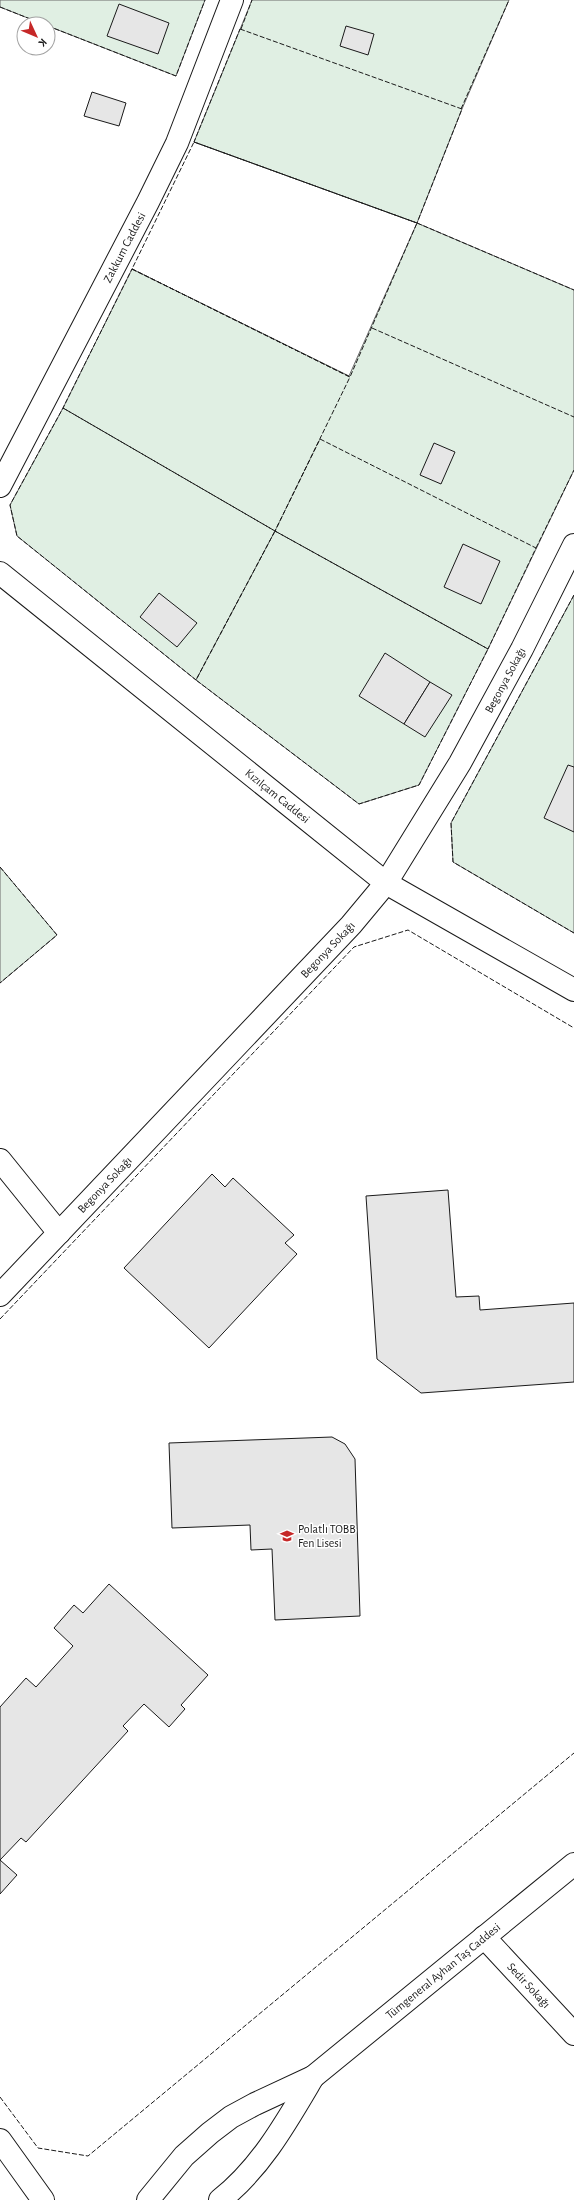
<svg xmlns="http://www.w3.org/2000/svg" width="574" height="2200" font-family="'Alegreya Sans',sans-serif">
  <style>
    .green { fill: #e0efe3; stroke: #6a6a6a }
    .building { fill: #e6e6e6; stroke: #1a1a1a }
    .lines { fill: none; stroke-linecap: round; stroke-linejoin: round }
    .street-casing { stroke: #1a1a1a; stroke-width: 24 }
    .secondary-casing { stroke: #1a1a1a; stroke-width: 24 }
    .street { stroke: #fff; stroke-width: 22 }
    .secondary { stroke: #fff; stroke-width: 22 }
    .fence { stroke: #1a1a1a; stroke-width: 1; stroke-dasharray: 5 2; stroke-linecap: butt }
    .labels { text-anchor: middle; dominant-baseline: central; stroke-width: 3; stroke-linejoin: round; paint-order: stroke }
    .street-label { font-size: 12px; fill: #1a1a1a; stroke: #fff }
    .poi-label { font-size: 12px; fill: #1a1a1a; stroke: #fff; text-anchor: start }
  </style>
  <rect width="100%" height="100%" fill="#fff"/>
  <g class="green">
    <polygon points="0,0 205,0 176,76 48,26 48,24 43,24 0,7"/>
    <polygon points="252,0 509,0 462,109 417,223 574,290 574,470 488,649 419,785 359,804 196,680 17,536 10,505 63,408 132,269 349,376 417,223 194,142"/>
    <polygon points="574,595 574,933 453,862 451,823"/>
    <polygon points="0,867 57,935 0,983"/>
  </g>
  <g class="building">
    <polygon points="119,4 169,23 158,54 107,36"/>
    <polygon points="346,26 374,34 368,55 340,46"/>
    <polygon points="92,92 126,103 119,126 84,116"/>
    <polygon points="434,443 455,452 441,484 420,475"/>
    <polygon points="463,544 500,561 481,604 444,587"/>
    <polygon points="159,593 197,623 177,647 140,617"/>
    <polygon points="385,653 430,682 404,724 359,696"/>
    <polygon points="430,682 452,695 425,737 404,724"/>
    <polygon points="568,765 574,767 574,832 544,818"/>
    <polygon points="212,1174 225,1187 233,1178 294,1235 285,1243 297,1254 209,1348 124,1268"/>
    <polygon points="448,1190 456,1297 479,1296 480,1310 574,1303 574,1382 421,1393 377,1359 366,1196"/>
    <polygon points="332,1437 345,1444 355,1459 360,1616 275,1620 272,1549 251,1550 250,1525 172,1528 169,1443"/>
    <polygon points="109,1584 208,1675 181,1705 185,1709 169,1727 144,1704 123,1726 128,1731 26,1842 21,1838 0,1860 17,1875 0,1894 0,1707 26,1678 36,1687 73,1646 54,1628 74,1605 83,1613"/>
  </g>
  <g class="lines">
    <g class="street-casing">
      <g id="street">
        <polyline points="0,1160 59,1233"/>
        <path id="s1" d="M0,1295L351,925L386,883L460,763L522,649L574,545"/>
        <path id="s2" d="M484,1937L574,2034"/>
        <polyline points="0,2140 43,2200"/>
      </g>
    </g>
    <g class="secondary-casing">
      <g id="secondary">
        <path id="s3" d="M0,486L148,202L177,143L232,0"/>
        <path id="s4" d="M0,573L386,883L574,990"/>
        <path id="s5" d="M148,2200L184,2156L210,2133L231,2117L255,2104L313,2077L574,1864"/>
        <path d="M220,2200C261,2168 287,2121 313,2077"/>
      </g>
    </g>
    <use href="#street" class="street"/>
    <use href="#secondary" class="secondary"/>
    <g class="fence">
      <polyline points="0,7 43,24"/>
      <polyline points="48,26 176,76 205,0"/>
      <polygon points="240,29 462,109 417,223 194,142"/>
      <polyline points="241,29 252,0"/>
      <polyline points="461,109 509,0"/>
      <polygon points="194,142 417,223 350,377 132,269"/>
      <polyline points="417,223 574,290"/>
      <polygon points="132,269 350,377 275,531 63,408"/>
      <polyline points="372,328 574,417"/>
      <polygon points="63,408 275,531 196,680 17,536 10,505"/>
      <polygon points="320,439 536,548 488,649 275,531"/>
      <polygon points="275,531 488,649 419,785 359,804 196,680"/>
      <polyline points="536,548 574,470"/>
      <polyline points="574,595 451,823 453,862 574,933"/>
      <polyline points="0,867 57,935 0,983"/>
      <polyline points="0,1319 354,947 408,930 574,1028"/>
      <polyline points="0,2097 38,2148 88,2156 574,1753"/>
    </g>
  </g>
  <defs>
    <g id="school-bare" transform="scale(1.08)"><path d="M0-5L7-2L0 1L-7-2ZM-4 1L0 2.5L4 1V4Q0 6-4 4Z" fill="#c62828" stroke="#fff" stroke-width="2.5" paint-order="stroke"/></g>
  </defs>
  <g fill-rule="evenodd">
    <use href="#school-bare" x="287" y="1536"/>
  </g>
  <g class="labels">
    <g class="street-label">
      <text stroke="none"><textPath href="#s3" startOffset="269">Zakkum Caddesi</textPath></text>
      <text stroke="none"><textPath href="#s1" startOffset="800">Begonya Sokağı</textPath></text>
      <text stroke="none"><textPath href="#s4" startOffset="356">Kızılçam Caddesi</textPath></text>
      <text stroke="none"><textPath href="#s1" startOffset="476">Begonya Sokağı</textPath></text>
      <text stroke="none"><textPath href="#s1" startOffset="152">Begonya Sokağı</textPath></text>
      <text stroke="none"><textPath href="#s5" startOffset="377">Tümgeneral Ayhan Taş Caddesi</textPath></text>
      <text stroke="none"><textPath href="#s2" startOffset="66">Sedir Sokağı</textPath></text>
    </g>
    <g class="poi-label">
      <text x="298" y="1529">Polatlı TOBB<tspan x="298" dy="14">Fen Lisesi</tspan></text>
    </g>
  </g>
  <g transform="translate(36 36) rotate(134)"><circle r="19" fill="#ffffff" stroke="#a3a3a3"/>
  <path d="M0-3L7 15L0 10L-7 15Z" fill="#c62828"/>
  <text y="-6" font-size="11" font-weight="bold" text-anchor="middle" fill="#1a1a1a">K</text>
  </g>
</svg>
